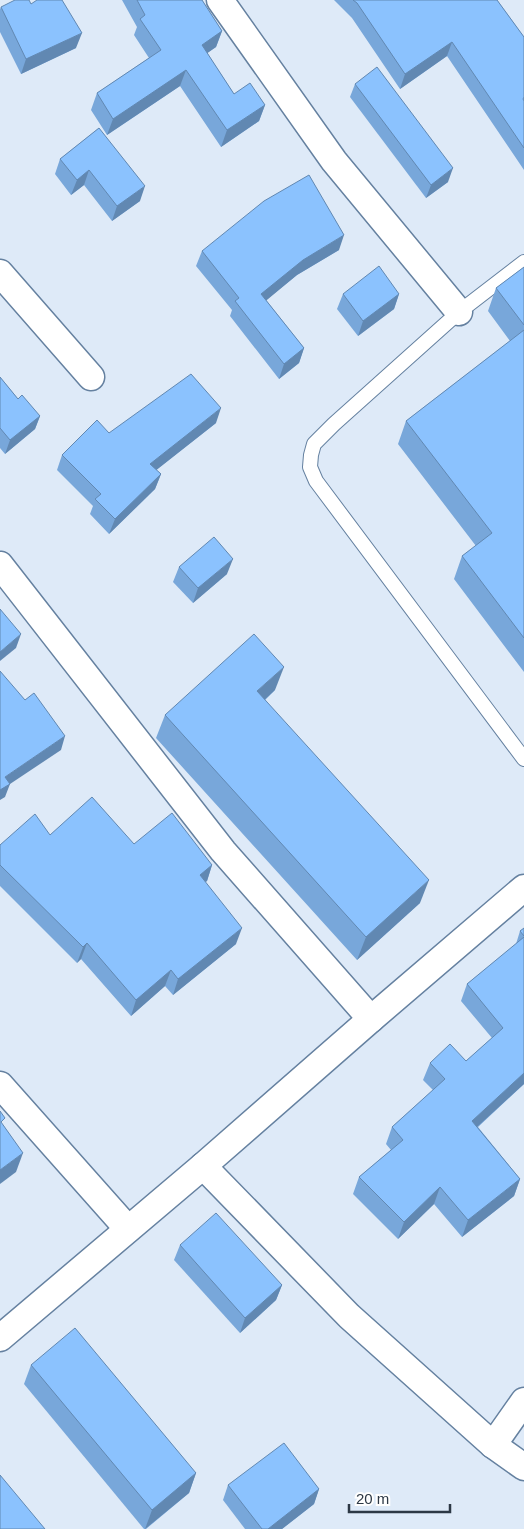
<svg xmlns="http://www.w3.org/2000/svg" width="524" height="1529" font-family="Arial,sans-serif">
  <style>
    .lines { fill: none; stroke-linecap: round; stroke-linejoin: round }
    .service-casing { stroke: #6581a0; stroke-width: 16 }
    .minor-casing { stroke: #6581a0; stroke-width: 29 }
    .service { stroke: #fff; stroke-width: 14 }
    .minor { stroke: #fff; stroke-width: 26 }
    .wall { fill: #78a7da }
    .shaded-wall { fill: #6188b2 }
    .building { fill: #8bc2fe; stroke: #6188b2 }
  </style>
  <rect width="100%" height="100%" fill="#deeaf8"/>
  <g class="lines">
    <g class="service-casing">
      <polyline id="service" points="524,262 459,312 334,424 314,444 311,455 310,467 316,481 524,759"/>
    </g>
    <g class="minor-casing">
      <g id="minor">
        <polyline points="220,0 334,161 459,312"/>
        <polyline points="0,273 91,377"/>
        <polyline points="0,565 223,851 371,1019"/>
        <polyline points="0,1085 128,1229"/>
        <polyline points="203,1166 349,1316 493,1445 524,1467"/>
        <polyline points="0,1338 203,1166 371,1019 524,888"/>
        <polyline points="493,1445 524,1401"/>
      </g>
    </g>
    <use href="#service" class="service"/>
    <use href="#minor" class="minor"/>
  </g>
  <g class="wall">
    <polygon points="122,0 202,0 222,31 216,47 207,53 234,94 265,105 259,121 221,147 180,86 107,135 91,110 97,93 149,58 134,35 137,27"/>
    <polygon points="334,0 497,0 524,37 524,170 447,56 400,89 352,18"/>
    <polygon points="31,4 76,48 21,74 0,32 0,9 1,7"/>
    <polygon points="355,84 448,182 426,198 350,97"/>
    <polygon points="99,128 140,201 112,221 84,185 71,195 55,174 60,159"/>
    <polygon points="339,250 297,275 266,300 304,348 299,363 279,379 230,316 232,310 196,266 202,251"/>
    <polygon points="524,267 524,672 454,579 462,556 476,546 398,444 406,421 510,341 488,311 496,288"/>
    <polygon points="343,294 399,294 394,309 358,336 337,309"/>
    <polygon points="0,377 18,399 40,416 35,429 5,454 0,448"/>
    <polygon points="216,423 156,470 161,474 155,489 109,534 90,514 93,506 57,470 62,455 109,433"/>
    <polygon points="179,567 227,574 193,603 173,582"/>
    <polygon points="275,690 265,700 420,903 357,960 156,738 165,715"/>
    <polygon points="50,835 134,844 212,865 207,881 205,882 236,944 173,995 165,986 131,1016 81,959 77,963 0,886 0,845"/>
    <polygon points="524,928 524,1084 478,1127 520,1179 514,1196 462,1237 434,1204 398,1239 353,1194 359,1177 391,1150 386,1144 392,1127 433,1090 423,1080 430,1063 466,1061 492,1038 461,1001 467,984 516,944 520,931"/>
    <polygon points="180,1245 282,1285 276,1300 240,1333 174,1260"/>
    <polygon points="31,1365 196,1473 189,1493 146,1529 144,1529 24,1384"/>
    <polygon points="228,1485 319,1489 314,1504 282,1529 245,1529 223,1500"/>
  </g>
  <g class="shaded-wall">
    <polygon points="222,31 216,47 196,61 202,45"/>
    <polygon points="82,33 76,48 21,74 26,59"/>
    <polygon points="452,42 447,56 400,89 405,74"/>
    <polygon points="186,70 180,86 107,135 113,119"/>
    <polygon points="265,105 259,121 221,147 227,130"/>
    <polygon points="453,168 448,182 426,198 431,185"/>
    <polygon points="89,170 84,185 71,195 77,180"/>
    <polygon points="145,186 140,201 112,221 117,206"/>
    <polygon points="344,235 339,250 297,275 256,309 261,294 303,260"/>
    <polygon points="399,294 394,309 358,336 363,321"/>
    <polygon points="304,348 299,363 279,379 284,364"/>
    <polygon points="221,408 216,423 145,479 150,464"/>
    <polygon points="40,416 35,429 5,454 10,440"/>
    <polygon points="161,474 155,489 109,534 115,519"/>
    <polygon points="233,559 227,574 193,603 198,588"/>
    <polygon points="21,634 16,648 0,661 0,652"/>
    <polygon points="284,667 275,690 249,714 257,691"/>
    <polygon points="65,736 61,750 10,784 5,797 0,800 0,790 5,777"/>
    <polygon points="212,865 207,881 194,890 200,875"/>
    <polygon points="429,880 420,903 357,960 366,937"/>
    <polygon points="242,928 236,944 173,995 178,979"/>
    <polygon points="87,943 81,959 77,963 83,947"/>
    <polygon points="171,970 165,986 131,1016 136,1000"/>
    <polygon points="524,1073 524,1084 466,1137 472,1121"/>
    <polygon points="23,1153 16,1172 0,1184 0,1170"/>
    <polygon points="520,1179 514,1196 462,1237 468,1220"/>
    <polygon points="440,1187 434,1204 398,1239 404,1222"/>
    <polygon points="282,1285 276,1300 240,1333 245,1318"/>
    <polygon points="196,1473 189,1493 145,1529 152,1510"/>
    <polygon points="319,1489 314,1504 282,1529 268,1529"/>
  </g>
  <g class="building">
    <polygon points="15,0 29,0 31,4 37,0 62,0 82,33 26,59 1,7"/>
    <polygon points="137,0 202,0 222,31 202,45 234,94 250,83 265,105 227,130 186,70 113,119 97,93 161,50 140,19 145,15"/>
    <polygon points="353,0 497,0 524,37 524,97 523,99 524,101 524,148 452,42 405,74 357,3"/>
    <polygon points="377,67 453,168 431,185 355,84"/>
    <polygon points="99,128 145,186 117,206 89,170 77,180 60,159"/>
    <polygon points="309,175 344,235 303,260 261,294 304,348 284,364 235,301 239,298 202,251 264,201"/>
    <polygon points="379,266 399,294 363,321 343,294"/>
    <polygon points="524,267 524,325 496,288"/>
    <polygon points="524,330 524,638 462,556 492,533 406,421"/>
    <polygon points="191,374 221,408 150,464 161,474 115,519 95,499 101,494 62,455 97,420 109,433"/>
    <polygon points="0,377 18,399 22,395 40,416 10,440 0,428"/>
    <polygon points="214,537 233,559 198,588 179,567"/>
    <polygon points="0,609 21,634 0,652"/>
    <polygon points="254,634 284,667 257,691 429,880 366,937 165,715"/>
    <polygon points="0,671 25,700 34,693 65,736 5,777 10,784 0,790"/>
    <polygon points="92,797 134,844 172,813 212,865 200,875 242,928 178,979 171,970 136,1000 87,943 83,947 0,865 0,845 35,814 50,835"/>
    <polygon points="524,928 524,936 520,931"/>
    <polygon points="524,937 524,1073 472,1121 520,1179 468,1220 440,1187 404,1222 359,1177 403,1140 392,1127 445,1079 430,1063 450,1044 466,1061 503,1028 467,984"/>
    <polygon points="0,1111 5,1118 1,1122 23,1153 0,1170"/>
    <polygon points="216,1213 282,1285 245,1318 180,1245"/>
    <polygon points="75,1328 196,1473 152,1510 31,1365"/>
    <polygon points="284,1443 319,1489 268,1529 262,1529 228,1485"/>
    <polygon points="0,1475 45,1529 0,1529"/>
  </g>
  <path d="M349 1504v8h101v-8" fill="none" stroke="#2c3845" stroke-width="2.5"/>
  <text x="356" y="1504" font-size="15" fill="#2c3845" stroke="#ffffff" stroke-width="4" paint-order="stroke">20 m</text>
</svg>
